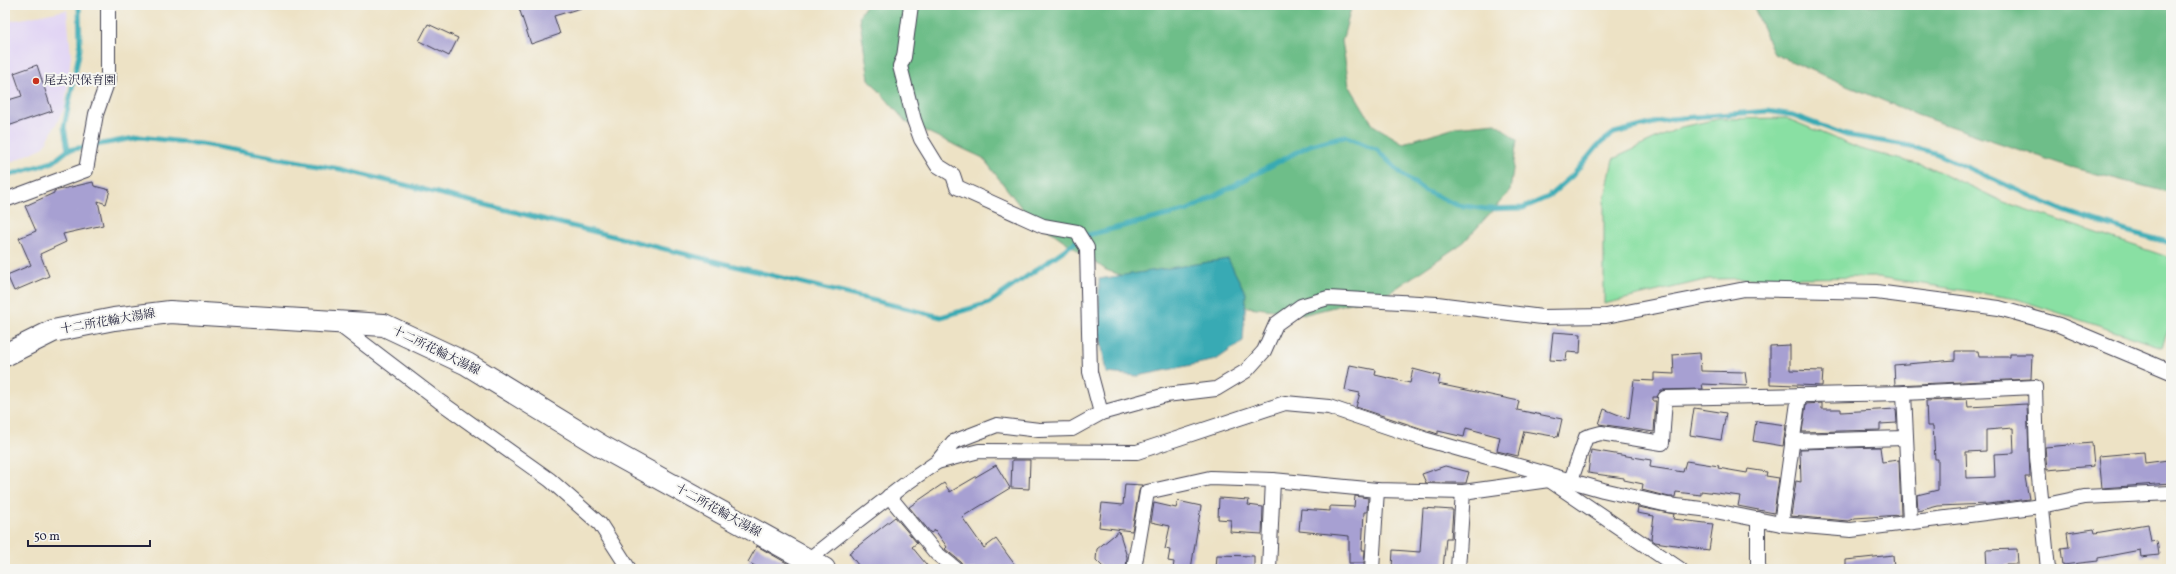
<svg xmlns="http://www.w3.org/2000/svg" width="2176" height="574" font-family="Vollkorn,'Noto Serif JP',serif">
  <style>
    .built { fill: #e1d4f4 }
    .green { fill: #89e0a3; stroke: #56816f }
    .forest { fill: #6ebe89; stroke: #487062 }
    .water { fill: #39aab4; stroke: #2e6678 }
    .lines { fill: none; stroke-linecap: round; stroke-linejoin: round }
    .stream { stroke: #39aab4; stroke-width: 5 }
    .building { fill: #a7a0d2; fill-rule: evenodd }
    .minor-casing { stroke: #403f50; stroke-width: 16 }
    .primary-casing { stroke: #403f50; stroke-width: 24 }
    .minor { stroke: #fff; stroke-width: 14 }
    .primary { stroke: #fff; stroke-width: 22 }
    .poi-dot { fill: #c8321e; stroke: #f6f6f2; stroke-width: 1.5 }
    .labels { text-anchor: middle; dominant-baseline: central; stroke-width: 4; stroke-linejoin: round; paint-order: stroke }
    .poi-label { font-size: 12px; fill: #22223b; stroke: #f6f6f2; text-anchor: start }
    .street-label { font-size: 12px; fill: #22223b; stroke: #f6f6f2 }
  </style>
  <rect width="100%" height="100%" fill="#f6f6f2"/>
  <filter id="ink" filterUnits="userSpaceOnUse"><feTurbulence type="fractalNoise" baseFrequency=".025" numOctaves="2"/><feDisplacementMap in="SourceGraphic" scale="8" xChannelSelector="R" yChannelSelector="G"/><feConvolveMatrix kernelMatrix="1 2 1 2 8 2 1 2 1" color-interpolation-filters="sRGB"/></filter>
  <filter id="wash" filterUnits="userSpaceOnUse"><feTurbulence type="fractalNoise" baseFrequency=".012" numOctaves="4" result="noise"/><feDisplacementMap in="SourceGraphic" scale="16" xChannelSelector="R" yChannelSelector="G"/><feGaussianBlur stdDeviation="0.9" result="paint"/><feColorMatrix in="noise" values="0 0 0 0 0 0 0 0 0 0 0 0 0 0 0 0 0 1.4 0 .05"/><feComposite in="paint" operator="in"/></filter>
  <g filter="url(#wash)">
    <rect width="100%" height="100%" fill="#ede2c5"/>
    <polygon class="built" points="67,10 71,56 65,107 44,147 5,165 5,22"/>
    <polygon class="green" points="1786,118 1860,149 1929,167 2004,202 2171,258 2171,322 2162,347 2017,299 1879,277 1709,279 1604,304 1604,202 1613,159 1681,127 1718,119"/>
    <g class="forest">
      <polygon points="866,5 1352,5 1342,41 1349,85 1373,125 1403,143 1455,127 1496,123 1517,140 1510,191 1464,242 1389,293 1306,314 1192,300 1106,270 1027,215 983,158 906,122 869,79 859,16"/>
      <polygon points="1753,5 2171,5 2171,193 2070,167 1917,115 1774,54"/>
    </g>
    <polygon class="water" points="1228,259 1246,294 1243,341 1216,360 1138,376 1106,373 1099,329 1099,279"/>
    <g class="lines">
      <g class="stream">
        <polyline points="68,150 64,127 80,49 79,5"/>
        <polyline points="5,176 53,162 68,150 140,137 201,144 340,169 941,317 989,303 1084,236 1188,210 1310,145 1345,136 1377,150 1402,174 1425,191 1457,205 1486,209 1523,208 1548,197 1573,175 1598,145 1614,133 1670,119 1768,111 1793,115 1846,135 1905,145 1935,153 2064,211 2126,231 2171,243"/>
      </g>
    </g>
    <g id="blocks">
      <g class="building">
        <polygon points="518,5 580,5 581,8 554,16 560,34 531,44"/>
        <polygon points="428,24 458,38 449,56 419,41"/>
        <polygon points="37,65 52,111 5,127 5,101 22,96 14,73"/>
        <polygon points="93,182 94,186 110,190 106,204 98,201 103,225 63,234 66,242 40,254 49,276 14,291 7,275 31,265 19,238 36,231 25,206 54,193 54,191"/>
        <polygon points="1553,332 1581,334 1580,353 1567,352 1566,361 1550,360"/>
        <polygon points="1790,345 1790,370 1823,371 1822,386 1770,384 1770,346"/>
        <polygon points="1955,351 1978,351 1979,357 2010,357 2010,354 2032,354 2031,379 1895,385 1894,365 1955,360"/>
        <polygon points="1700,353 1701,371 1745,372 1747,386 1702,384 1703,389 1661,390 1657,397 1653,397 1653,401 1656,401 1654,432 1599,424 1604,409 1629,419 1634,380 1654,381 1654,373 1674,374 1673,355"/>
        <polygon points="1350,365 1376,370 1375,375 1410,383 1413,369 1440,376 1438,384 1519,401 1517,410 1562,419 1558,437 1524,431 1518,456 1497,451 1500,437 1466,428 1464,437 1438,431 1438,434 1356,407 1360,393 1345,390"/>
        <path d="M1967,399L1968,407L2027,404L2030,477H2025L2029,499L1988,504L1938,506L1918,511L1917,495L1938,490V459H1935L1933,426H1927L1926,401ZM2013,428L2014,453L1994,454L1995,477L1967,478L1966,452L1986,451V430Z"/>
        <polygon points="1822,403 1822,409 1841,409 1841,412 1896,409 1897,423 1880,424 1880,430 1802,432 1806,404"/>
        <polygon points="1694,408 1726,413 1721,440 1690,435"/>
        <polygon points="1756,421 1786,425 1783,446 1753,441"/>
        <polygon points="2092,443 2094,466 2047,470 2045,447"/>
        <polygon points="1880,447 1882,462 1899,460 1901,515 1855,518 1848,521 1791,516 1796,481 1801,482 1800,449"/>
        <polygon points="1591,450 1651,460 1650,467 1683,472 1686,461 1719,466 1718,468 1747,473 1748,469 1767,472 1766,476 1779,478 1774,513 1738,506 1740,496 1701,491 1701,495 1676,492 1675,497 1669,497 1642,490 1643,484 1624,480 1624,478 1588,473"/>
        <polygon points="2144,452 2145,463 2168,460 2169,470 2171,470 2171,483 2102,488 2099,456"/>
        <polygon points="1012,460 1030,460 1029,489 1011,488"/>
        <polygon points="996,465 1010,488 962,517 984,548 996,539 1018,569 964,569 961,562 945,549 947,547 935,530 931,533 909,507 944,483 950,492"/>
        <polygon points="1445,466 1469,472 1466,483 1426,483 1422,474"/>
        <polygon points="1125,484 1142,485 1139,491 1132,531 1099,527 1102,503 1123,505"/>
        <polygon points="1355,496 1368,498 1367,512 1364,512 1362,550 1365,550 1364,563 1349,563 1349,536 1299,531 1301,509 1330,511 1330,506 1354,507"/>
        <polygon points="1219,498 1249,500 1248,505 1263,507 1262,534 1230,532 1231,520 1218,519"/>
        <polygon points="1178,501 1201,506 1191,569 1173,569 1174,562 1168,561 1170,550 1165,549 1170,526 1151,522 1154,503 1176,508"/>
        <polygon points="1638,507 1674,514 1673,519 1713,524 1709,550 1655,542 1651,539 1654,516 1637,513"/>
        <polygon points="1423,508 1453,510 1451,538 1446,538 1443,569 1392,569 1393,550 1420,552"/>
        <polygon points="895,517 917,543 912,547 930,569 861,569 849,553"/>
        <polygon points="2148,524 2151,542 2157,541 2159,555 2141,557 2140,550 2098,558 2098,561 2063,565 2061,548 2069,547 2067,533 2094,529 2095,533"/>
        <polygon points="1119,531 1127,557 1126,569 1105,569 1096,560 1097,549"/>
        <polygon points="757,546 792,566 792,569 760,569 748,562"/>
        <polygon points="2017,549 2018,564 2006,564 2006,569 1987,569 1986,550"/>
        <polygon points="1217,555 1254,556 1254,569 1216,569"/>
        <polygon points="1893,555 1894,569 1846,569 1846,560"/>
      </g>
    </g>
  </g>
  <g filter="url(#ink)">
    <use href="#blocks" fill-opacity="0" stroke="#403f50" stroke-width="1"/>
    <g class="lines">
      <g class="minor-casing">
        <g id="minor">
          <polyline points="911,5 904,57 900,66 914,120 921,139 937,165 953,175 957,187 1043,226 1077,232 1087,248 1090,372 1101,413"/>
          <polyline points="5,200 86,170 96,114 108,80 108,5"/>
          <polyline points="338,324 439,401 550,480 600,524 629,569"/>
          <polyline points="1904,393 1910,522"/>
          <polyline points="1792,441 1906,438"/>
          <polyline points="937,462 979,451 1137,452 1285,403 1329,407 1424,439 1603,490 1668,505 1710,510 1781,524 1851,530 2041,506 2084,497 2171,493"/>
          <polyline points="1549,480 1680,569"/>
          <polyline points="889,496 936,553 956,569"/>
          <polyline points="1781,524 1799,395"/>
          <polyline points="800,569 808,560 847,529 904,485 937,462 953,442 997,425 1039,430 1072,429 1101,413 1166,395 1216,389 1246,371 1264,351 1276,324 1301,306 1328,298 1437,304 1542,317 1606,316 1745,289 1876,292 1999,308 2059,325 2171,372"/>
          <polyline points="1134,569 1147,492 1210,478 1273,480 1377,490 1463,492 1549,480 1571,480 1586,437 1601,433 1662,443 1665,398 1904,393 2035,387 2037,457 2048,569"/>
          <polyline points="1269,569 1273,480"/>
          <polyline points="1372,569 1377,490"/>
          <polyline points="1458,569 1463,492"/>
          <polyline points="1758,569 1758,519"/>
        </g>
      </g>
      <g class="primary-casing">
        <polyline id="primary" points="5,355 53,331 114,319 170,312 384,325 467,364 601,446 824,569"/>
      </g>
      <use href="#minor" class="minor"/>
      <use href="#primary" class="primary"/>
    </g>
  </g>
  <circle class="poi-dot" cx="36" cy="81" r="4"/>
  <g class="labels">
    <g class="poi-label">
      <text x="44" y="81">尾去沢保育園</text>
    </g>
    <g class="street-label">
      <text transform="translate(108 322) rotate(-10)">十二所花輪大湯線</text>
      <text transform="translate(436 351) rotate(26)">十二所花輪大湯線</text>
      <text transform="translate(718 511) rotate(29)">十二所花輪大湯線</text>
    </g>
  </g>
  <rect width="2176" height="574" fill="none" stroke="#f6f6f2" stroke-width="20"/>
  <path d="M28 540v6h122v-6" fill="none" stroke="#22223b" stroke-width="2"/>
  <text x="34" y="540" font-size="12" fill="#22223b" stroke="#f6f6f2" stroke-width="3" paint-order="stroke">50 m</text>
</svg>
